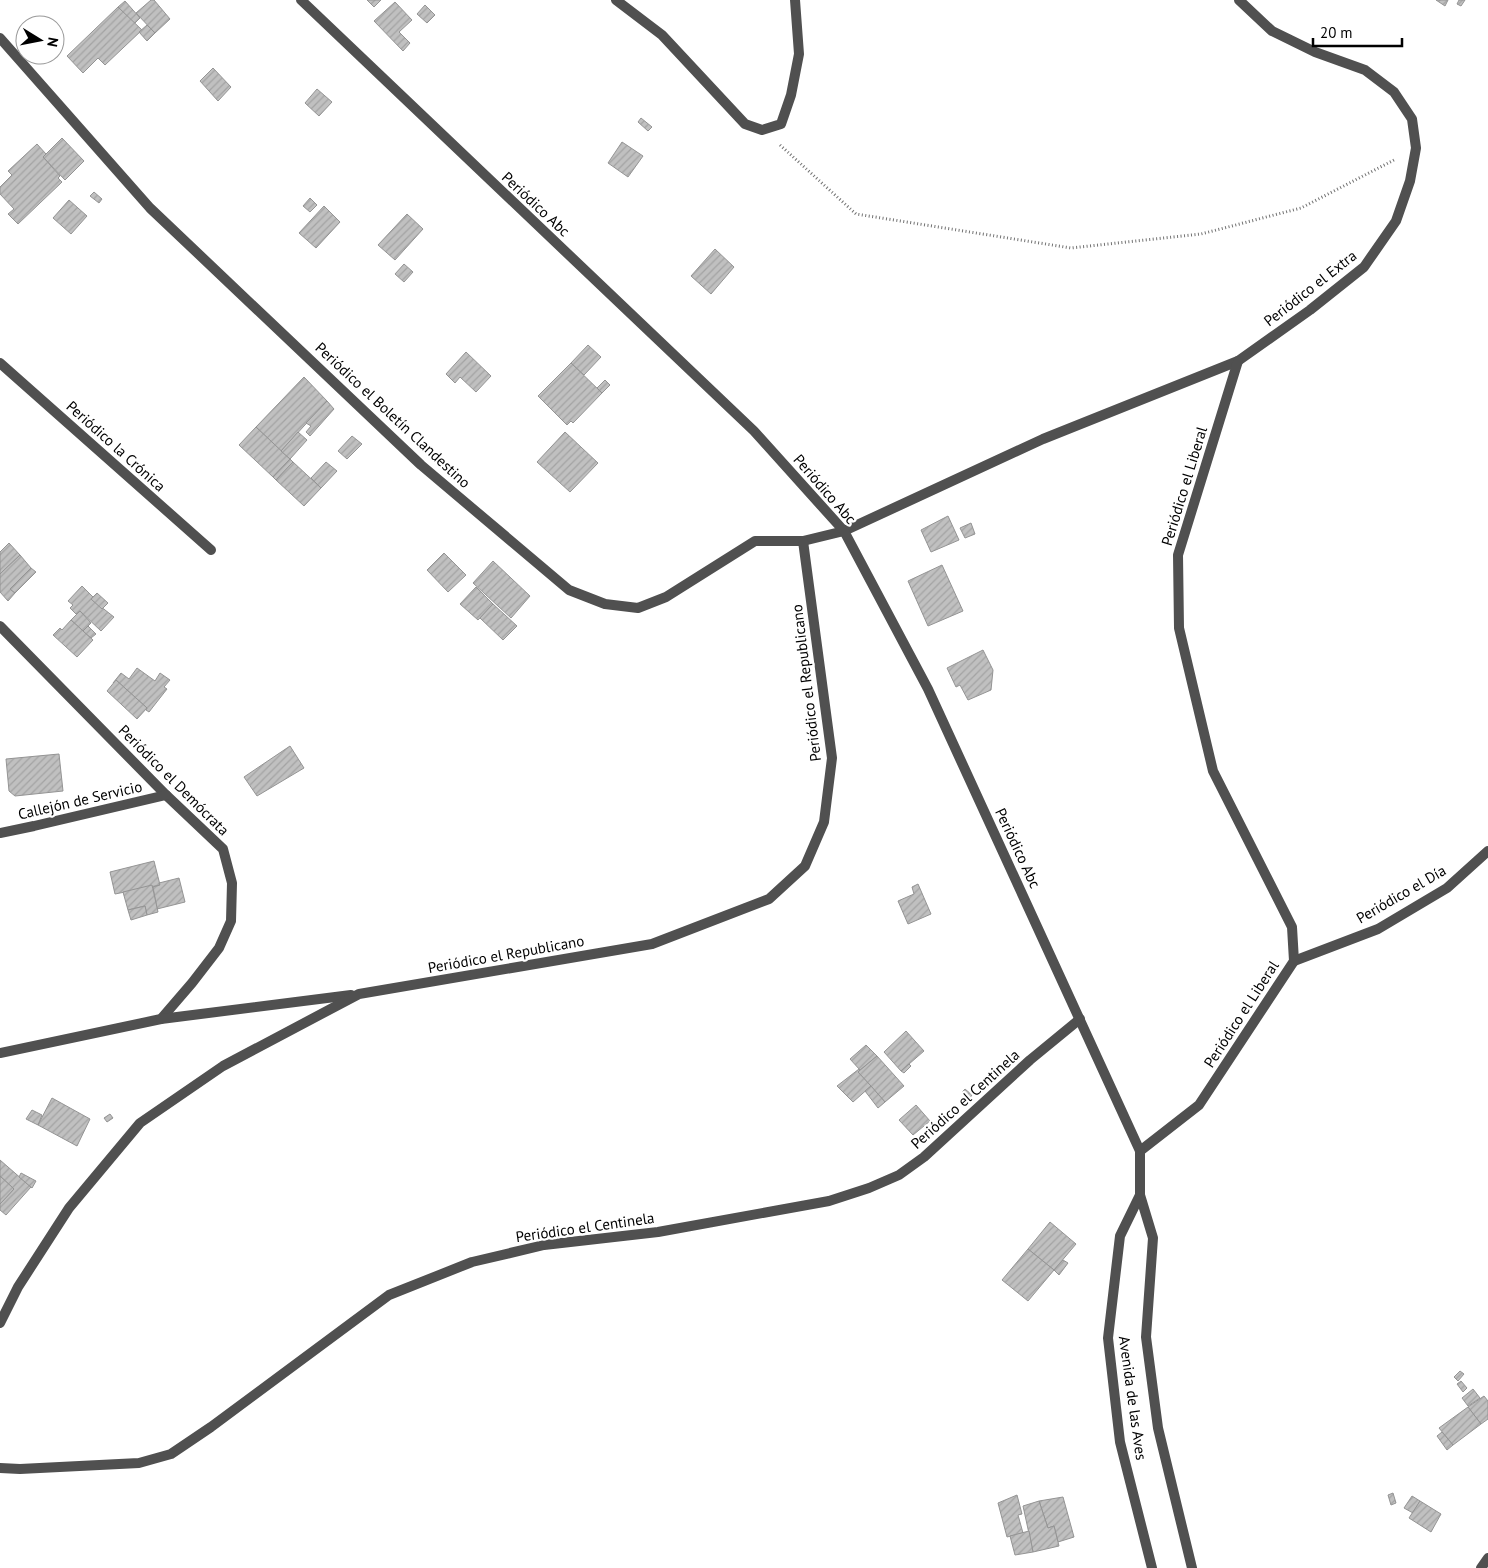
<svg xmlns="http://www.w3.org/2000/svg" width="1488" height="1568" font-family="'PT Sans',sans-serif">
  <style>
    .building { fill: url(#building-hatch); stroke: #949494 }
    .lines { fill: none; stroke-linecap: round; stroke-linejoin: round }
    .path { stroke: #727272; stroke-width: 3; stroke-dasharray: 1 2.5; stroke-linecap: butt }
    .minor { stroke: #505050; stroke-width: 10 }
    .tertiary { stroke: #505050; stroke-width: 10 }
    .labels { text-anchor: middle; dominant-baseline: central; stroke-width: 4.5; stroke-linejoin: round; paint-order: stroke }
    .street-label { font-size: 15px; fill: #000; stroke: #fff }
  </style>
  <defs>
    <pattern id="building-hatch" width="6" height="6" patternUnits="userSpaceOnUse" patternTransform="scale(1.25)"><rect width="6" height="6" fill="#c0c0c0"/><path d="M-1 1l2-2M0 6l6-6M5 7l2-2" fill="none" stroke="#a3a3a3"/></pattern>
  </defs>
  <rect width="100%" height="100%" fill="#fff"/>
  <g class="building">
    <polygon points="151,0 154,0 170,19 155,33 136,13"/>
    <polygon points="367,0 381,0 374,7"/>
    <polygon points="1436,0 1448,0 1445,6"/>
    <polygon points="1459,0 1465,0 1461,6 1457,4"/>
    <polygon points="125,1 140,18 134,24 118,7"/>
    <polygon points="395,2 412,20 399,32 410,43 403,51 374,21"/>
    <polygon points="425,5 435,15 427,23 417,14"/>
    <polygon points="118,7 142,30 105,65 98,58 83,73 67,56"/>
    <polygon points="147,25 155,33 147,41 139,32"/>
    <polygon points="213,68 231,87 218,101 200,81"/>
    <polygon points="317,89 332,102 319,116 305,103"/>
    <polygon points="641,118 652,127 648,131 638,122"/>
    <polygon points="62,138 84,161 65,180 43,157"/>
    <polygon points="622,142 643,156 628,177 608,163"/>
    <polygon points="37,144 46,154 43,157 60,176 58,178 62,182 18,224 8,214 14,209 0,194 0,187 12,175 8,171"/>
    <polygon points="94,192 102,199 99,203 90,196"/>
    <polygon points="310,198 317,205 310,212 303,206"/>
    <polygon points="69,200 87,216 71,234 53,218"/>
    <polygon points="324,206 340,222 316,248 299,233"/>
    <polygon points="407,214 423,229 395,260 378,245"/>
    <polygon points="715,249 734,267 711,294 691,276"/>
    <polygon points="404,264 413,272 404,282 395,274"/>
    <polygon points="588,345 601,357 584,375 571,363"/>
    <polygon points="466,352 491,376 476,392 460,377 455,383 446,374"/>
    <polygon points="571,363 602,393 573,423 571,421 567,425 538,396"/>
    <polygon points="304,377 327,401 281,451 256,427"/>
    <polygon points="605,380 610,385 602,393 597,388"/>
    <polygon points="327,401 334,409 310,436 306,432 311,426 306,423"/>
    <polygon points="256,427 290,459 273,477 239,445"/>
    <polygon points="298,432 307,440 290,459 281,451"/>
    <polygon points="565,432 598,463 570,492 537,462"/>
    <polygon points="352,436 362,444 347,459 338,451"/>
    <polygon points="290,459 293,462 276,480 273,477"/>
    <polygon points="293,462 321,488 304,506 276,480"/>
    <polygon points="326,462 337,471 321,488 311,478"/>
    <polygon points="948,516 959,540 931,552 921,530"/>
    <polygon points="971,523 975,534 965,538 960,528"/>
    <polygon points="9,543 20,555 0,574 0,552"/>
    <polygon points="444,553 466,575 448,592 427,570"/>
    <polygon points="20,555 31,568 10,589 15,593 8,601 0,592 0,574"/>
    <polygon points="493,561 530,596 511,618 473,583"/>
    <polygon points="942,565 963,611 928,626 908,581"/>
    <polygon points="31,568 36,572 15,593 10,589"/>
    <polygon points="82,586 93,597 91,599 114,617 101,631 80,611 76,614 70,608 73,605 68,601"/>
    <polygon points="476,587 493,604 478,620 460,604"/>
    <polygon points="97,593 108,603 102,609 91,599"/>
    <polygon points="493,604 517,626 503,640 480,618"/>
    <polygon points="80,611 91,623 83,631 71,620"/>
    <polygon points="71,620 93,640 77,657 53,635 60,628 62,630"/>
    <polygon points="88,626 96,634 91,638 83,631"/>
    <polygon points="983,650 993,670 991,690 968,700 960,685 956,687 947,668"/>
    <polygon points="137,668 155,681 160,673 170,680 164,687 167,689 149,712 146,710 147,708 116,680 113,683 121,673 129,679"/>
    <polygon points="116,680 147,708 137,719 107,691"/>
    <polygon points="290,746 304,768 257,796 244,777"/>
    <polygon points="59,754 63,791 15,796 9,791 6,759"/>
    <polygon points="154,861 160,885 115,894 110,872"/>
    <polygon points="179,878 185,902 157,909 153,887 160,885 159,883"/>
    <polygon points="918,884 931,914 908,924 898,901 914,894 912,887"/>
    <polygon points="152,885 158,912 147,915 145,906 128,910 123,892"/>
    <polygon points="145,906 147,915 131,920 128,910"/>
    <polygon points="906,1031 924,1051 901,1071 884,1052"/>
    <polygon points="866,1045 877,1056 860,1070 850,1059"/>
    <polygon points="877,1056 904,1086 885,1102 858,1072"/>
    <polygon points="909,1064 911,1066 904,1073 901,1071"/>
    <polygon points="859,1069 860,1070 858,1072 871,1086 853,1102 837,1086"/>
    <polygon points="871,1086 885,1102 878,1108 865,1091"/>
    <polygon points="965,1089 972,1095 970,1098 962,1092"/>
    <polygon points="52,1098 90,1119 77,1146 38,1125"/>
    <polygon points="916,1105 930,1121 913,1135 899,1120"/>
    <polygon points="32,1110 42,1115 38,1125 26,1119"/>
    <polygon points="110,1114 113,1118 107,1122 104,1118"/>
    <polygon points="0,1160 31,1187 6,1215 0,1210 0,1204 14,1189 0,1176"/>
    <polygon points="21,1173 36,1181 32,1188 19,1177"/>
    <polygon points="0,1176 14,1189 0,1204"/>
    <polygon points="1050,1222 1076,1244 1054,1270 1028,1249"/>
    <polygon points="1028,1249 1054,1270 1028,1301 1002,1280"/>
    <polygon points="1063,1260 1068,1263 1059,1275 1054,1270"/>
    <polygon points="1460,1371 1464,1374 1458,1381 1454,1377"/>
    <polygon points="1461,1381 1467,1388 1463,1392 1457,1384"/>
    <polygon points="1473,1389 1480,1398 1468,1406 1462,1398"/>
    <polygon points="1484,1396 1488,1401 1488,1419 1481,1424 1468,1407"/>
    <polygon points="1468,1407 1481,1424 1453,1445 1439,1428"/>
    <polygon points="1442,1432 1453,1445 1447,1450 1437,1436"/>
    <polygon points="1393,1493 1396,1503 1391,1505 1388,1495"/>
    <polygon points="1017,1495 1022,1514 1018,1515 1023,1533 1007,1537 998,1503"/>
    <polygon points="1412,1496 1420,1501 1413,1513 1404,1508"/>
    <polygon points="1063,1497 1074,1537 1058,1542 1054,1526 1048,1528 1039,1501"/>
    <polygon points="1039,1501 1048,1528 1054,1526 1059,1546 1033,1552 1023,1506"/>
    <polygon points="1420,1501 1441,1514 1431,1532 1409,1518"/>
    <polygon points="1029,1531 1033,1552 1015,1555 1010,1536"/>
  </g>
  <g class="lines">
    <polyline class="path" points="780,145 856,214 1071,248 1201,234 1301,208 1394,160"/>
    <g class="minor">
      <polyline points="616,0 662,35 745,124 762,130 781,124 791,95 799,54 795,0"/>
      <polyline points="0,38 150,208 421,465 569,590 605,604 638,608 666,597 755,541 803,541 844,531 1043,439 1238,361 1310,310 1364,267 1396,221 1410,181 1416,148 1412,119 1394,92 1365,70 1315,52 1272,31 1239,0"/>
      <polyline points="0,363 211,550"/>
      <polyline points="0,626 166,795 223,849 232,883 231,921 219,948 192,983 161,1019 0,1053"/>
      <polyline points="0,833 34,826 166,795"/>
      <polyline points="1294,961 1378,929 1447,888 1488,851"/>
      <polyline points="161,1019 351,995"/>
      <polyline points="1140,1151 1199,1105 1294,961 1292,927 1213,771 1179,628 1178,555 1238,361"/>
      <polyline points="0,1323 18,1287 69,1208 140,1123 223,1066 359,994 652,944 769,899 805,866 824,822 832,758 803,541"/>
      <polyline points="0,1468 20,1469 139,1463 171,1454 211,1427 389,1295 472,1262 544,1245 658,1232 829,1201 869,1188 899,1175 924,1157 1030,1060 1080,1019"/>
      <polyline points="1481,1568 1488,1558"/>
    </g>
    <g class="tertiary">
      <polyline points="301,0 754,431 844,531 928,689 1140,1151 1140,1195 1153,1238 1146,1337 1158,1428 1192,1568"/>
      <polyline points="1140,1195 1120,1236 1108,1338 1120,1442 1152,1568"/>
    </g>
  </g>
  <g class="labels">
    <g class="street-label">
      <text transform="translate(536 204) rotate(43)">Periódico Abc</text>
      <text transform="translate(1310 288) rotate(-38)">Periódico el Extra</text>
      <text transform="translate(393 415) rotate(43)">Periódico el Boletín Clandestino</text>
      <text transform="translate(116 446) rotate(42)">Periódico la Crónica</text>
      <text transform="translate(1184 486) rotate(-73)">Periódico el Liberal</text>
      <text transform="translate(825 489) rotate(49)">Periódico Abc</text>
      <text transform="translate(806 683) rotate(-97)">Periódico el Republicano</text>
      <text transform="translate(174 780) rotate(45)">Periódico el Demócrata</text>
      <text transform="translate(80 800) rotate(-13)">Callejón de Servicio</text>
      <text transform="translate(1018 848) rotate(65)">Periódico Abc</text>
      <text transform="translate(1401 894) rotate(-30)">Periódico el Día</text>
      <text transform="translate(506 954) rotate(-10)">Periódico el Republicano</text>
      <text transform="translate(1241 1014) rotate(-57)">Periódico el Liberal</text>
      <text transform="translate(965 1099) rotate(-42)">Periódico el Centinela</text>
      <text transform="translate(585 1227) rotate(-8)">Periódico el Centinela</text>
      <text transform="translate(1133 1398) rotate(82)">Avenida de las Aves</text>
    </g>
  </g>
  <g transform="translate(40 40) rotate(100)"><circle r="24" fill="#ffffff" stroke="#999999"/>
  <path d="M0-4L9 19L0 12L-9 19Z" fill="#000000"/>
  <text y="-8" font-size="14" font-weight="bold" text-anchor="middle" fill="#000000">N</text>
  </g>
  <path d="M1313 38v8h89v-8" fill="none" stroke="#000000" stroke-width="2.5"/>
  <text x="1320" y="38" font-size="15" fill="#000000" stroke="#ffffff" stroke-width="4" paint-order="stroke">20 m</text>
</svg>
